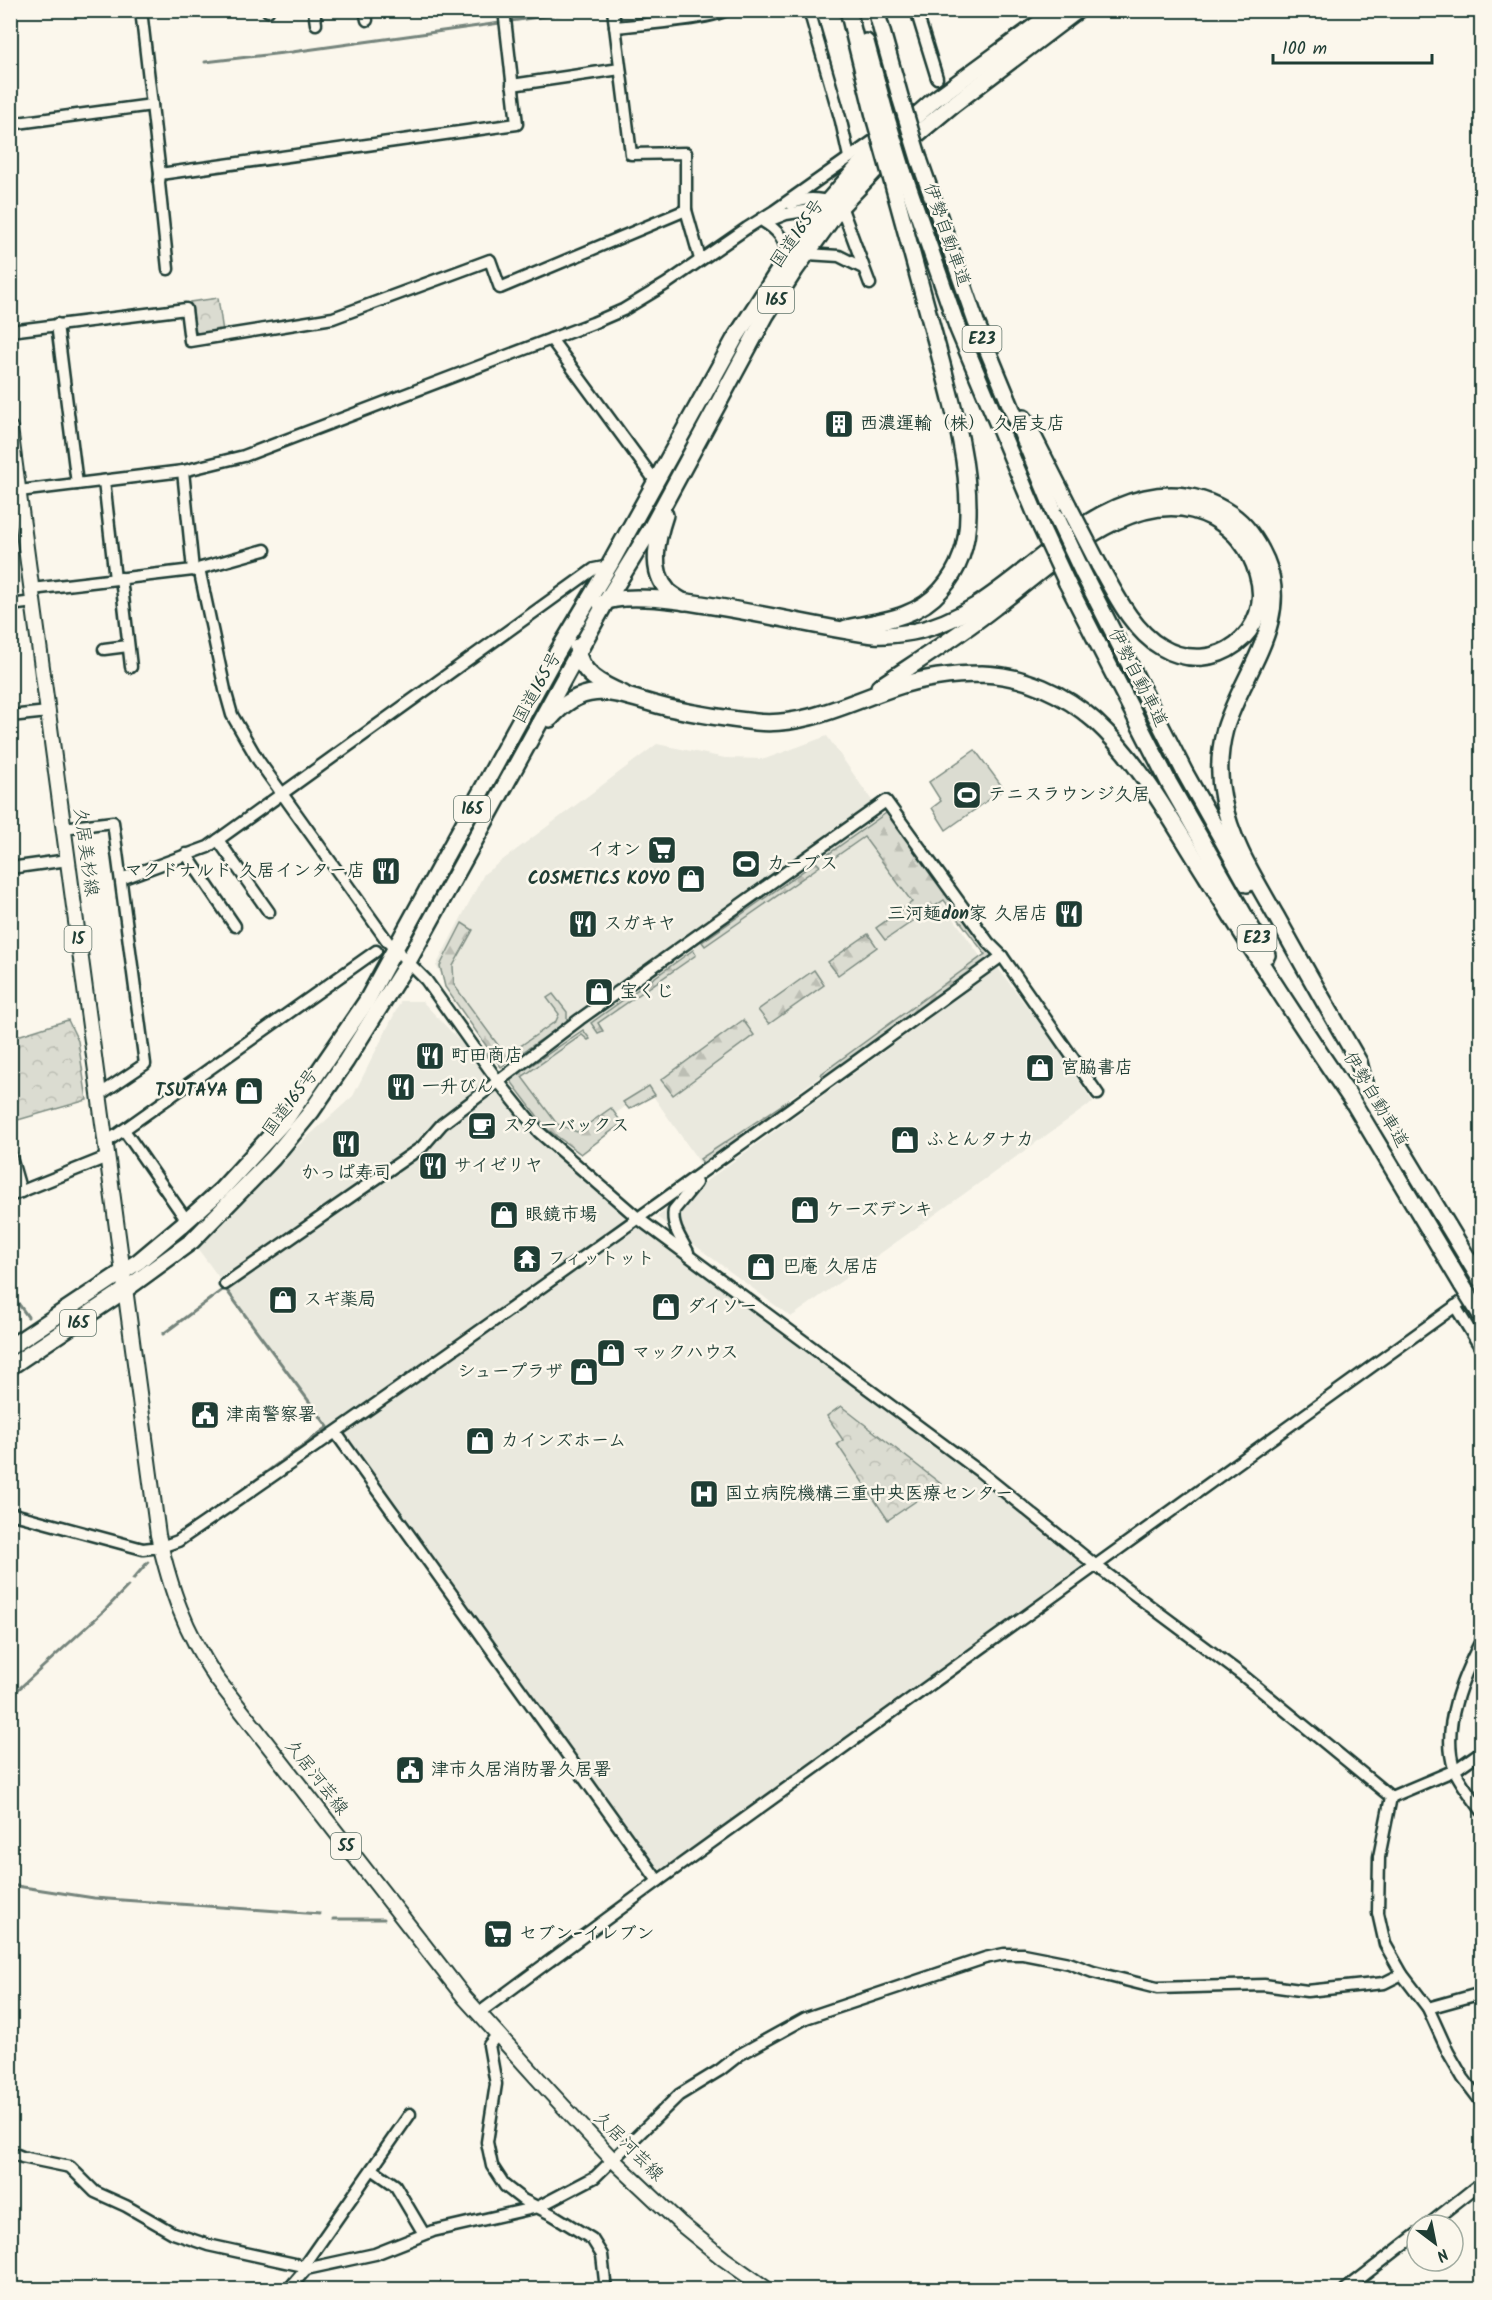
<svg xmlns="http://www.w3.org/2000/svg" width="1492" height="2300" font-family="Kalam,'Klee One',sans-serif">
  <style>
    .built { fill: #eae9de }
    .green { fill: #dbdcd1; stroke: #7d8c82; stroke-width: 1.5 }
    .forest { fill: url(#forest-firs); stroke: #7d8c82; stroke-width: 1.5 }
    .park { fill: url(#park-crowns); stroke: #7d8c82; stroke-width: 1.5 }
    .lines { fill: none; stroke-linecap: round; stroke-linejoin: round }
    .stream { stroke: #74847b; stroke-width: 3 }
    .minor-casing { stroke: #1f3d34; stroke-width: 15 }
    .major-casing { stroke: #1f3d34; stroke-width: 18 }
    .highway-casing { stroke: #1f3d34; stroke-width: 20 }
    .minor { stroke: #fbf7ec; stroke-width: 10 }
    .major { stroke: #fbf7ec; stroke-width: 14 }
    .highway { stroke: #fbf7ec; stroke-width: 15 }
    .highway-bridge-casing { stroke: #1f3d34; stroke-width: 20; stroke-linecap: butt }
    .highway-bridge { stroke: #fbf7ec; stroke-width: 15 }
    .labels { text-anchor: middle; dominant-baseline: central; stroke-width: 5; stroke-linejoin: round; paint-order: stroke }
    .shield { fill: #fbf7ec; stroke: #61756b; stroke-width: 1.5 }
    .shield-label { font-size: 16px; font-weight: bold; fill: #1f3d34 }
    .street-label { font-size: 18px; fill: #1f3d34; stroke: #fbf7ec }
    .poi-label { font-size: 18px; font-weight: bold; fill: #1f3d34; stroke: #fbf7ec; text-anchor: start }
  </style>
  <defs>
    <pattern id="forest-firs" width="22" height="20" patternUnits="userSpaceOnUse" patternTransform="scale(1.5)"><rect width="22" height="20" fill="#dbdcd1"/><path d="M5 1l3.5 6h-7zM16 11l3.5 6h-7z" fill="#bcbeb4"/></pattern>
    <pattern id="park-crowns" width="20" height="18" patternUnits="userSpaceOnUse" patternTransform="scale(1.5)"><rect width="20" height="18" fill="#dbdcd1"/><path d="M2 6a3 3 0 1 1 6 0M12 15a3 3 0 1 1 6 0" fill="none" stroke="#bcbeb4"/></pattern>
  </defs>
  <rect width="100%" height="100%" fill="#fbf7ec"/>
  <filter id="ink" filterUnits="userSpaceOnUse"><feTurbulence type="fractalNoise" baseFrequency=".0167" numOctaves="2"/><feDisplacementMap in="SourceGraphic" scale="12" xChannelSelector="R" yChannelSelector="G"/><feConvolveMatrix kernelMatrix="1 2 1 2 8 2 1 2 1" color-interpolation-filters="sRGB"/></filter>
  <g filter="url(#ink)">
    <g class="built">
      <polygon points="827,736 982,959 700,1163 649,1090 572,1144 562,1136 436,966 484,874 657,744 725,758 765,759"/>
      <polygon points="998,968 1043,1028 1093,1102 791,1317 657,1217"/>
      <polygon points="401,1001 422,1001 586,1174 1095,1565 658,1881 443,1580 192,1241 353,1096"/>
    </g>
    <polygon class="green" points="975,750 1004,789 946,830 932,808 941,801 929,782"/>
    <g class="forest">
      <polygon points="889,811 997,957 826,1081 821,1074 985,954 944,900 885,940 876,928 912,902 864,837 831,860 827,855"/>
      <polygon points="816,862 820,866 705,946 702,942"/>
      <polygon points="462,923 473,930 453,966 454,985 506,1056 556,1021 559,1014 547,998 553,994 567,1012 567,1022 501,1067 445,987 440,966"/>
      <polygon points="868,934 877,947 838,975 828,962"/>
      <polygon points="693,950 696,955 598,1023 603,1031 598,1033 591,1023"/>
      <polygon points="814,970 824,985 769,1024 758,1010"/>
      <polygon points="743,1020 754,1035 673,1095 661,1080"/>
      <polygon points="583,1030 590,1039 588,1040 582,1035 522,1077 557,1124 577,1132 611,1108 622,1123 581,1154 547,1129 510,1080"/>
      <polygon points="649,1086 655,1095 629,1109 623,1102"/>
      <polygon points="789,1100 793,1105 706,1166 700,1159"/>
    </g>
    <g class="park">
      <polygon points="218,298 223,332 201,336 194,330 190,302"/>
      <polygon points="68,1020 78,1041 87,1100 11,1122 11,1038"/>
      <polygon points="841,1406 941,1484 888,1520 837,1444 843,1440 827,1416"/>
    </g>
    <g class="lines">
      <g class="stream">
        <polyline points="511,21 586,10"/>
        <polyline points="205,62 292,52 500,23"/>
        <polyline points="10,1292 28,1317"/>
        <polyline points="163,1334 225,1288 328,1427 231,1498"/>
        <polyline points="133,1579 148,1562"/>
        <polyline points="10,1697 104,1611 128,1586"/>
        <polyline points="10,1885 94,1898 320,1914"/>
        <polyline points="333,1919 384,1919"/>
      </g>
      <g class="minor-casing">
        <g id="minor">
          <polyline points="141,10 160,174 159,183 168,269"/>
          <polyline points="268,10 268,11"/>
          <polyline points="314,10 316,24"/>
          <polyline points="365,10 367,20"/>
          <polyline points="613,10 631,154 686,153 686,210 700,259"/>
          <polyline points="809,10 841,121 849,157"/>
          <polyline points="916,10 937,78"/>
          <path d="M615,27C636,25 713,19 726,10"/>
          <polyline points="512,85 620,69"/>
          <polyline points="10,124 152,105"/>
          <polyline points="160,174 517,124 504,10"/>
          <path d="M791,204C807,197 817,198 834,203"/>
          <polyline points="841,206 870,284"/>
          <polyline points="768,221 786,214 823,208"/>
          <path d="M764,222C779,231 784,239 788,256"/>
          <polyline points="807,254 839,256 863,268"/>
          <polyline points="57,324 77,484"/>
          <polyline points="10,331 186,309 190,341 333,318 490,260 500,288 686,210"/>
          <polyline points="551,339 656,482"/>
          <polyline points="183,471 193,570"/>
          <polyline points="104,481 115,579"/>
          <polyline points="19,491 183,471 244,456 593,323 623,310 666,284 747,228 774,211 883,134"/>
          <polyline points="197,571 201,568 265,550"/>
          <polyline points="121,578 131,667"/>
          <polyline points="32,589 193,570 200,573 225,690 232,715 258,760 388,942 426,980 498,1081 539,1132 639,1219 979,1471 1095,1565 1241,1674 1391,1797"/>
          <polyline points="10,605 34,602"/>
          <polyline points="104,649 128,646"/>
          <polyline points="10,716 48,712"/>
          <polyline points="63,828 113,822 145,1064 99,1095"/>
          <polyline points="218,840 269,912"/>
          <polyline points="186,854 235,926"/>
          <polyline points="10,868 68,860"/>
          <polyline points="121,879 208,847 594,569 609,566"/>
          <polyline points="124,1130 187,1221"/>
          <polyline points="105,1143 376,951"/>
          <polyline points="10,1154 21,1192"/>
          <polyline points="10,1196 107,1157"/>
          <path d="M688,1252C681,1239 671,1226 674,1210L696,1183"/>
          <polyline points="225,1284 422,1147 442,1124 580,1019 886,801 988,942 1002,956 1098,1094"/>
          <polyline points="1455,1306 1482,1350"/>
          <polyline points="336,1433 658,1881"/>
          <path d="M10,1513L143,1549L161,1547L178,1541C456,1351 729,1153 1002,956"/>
          <path d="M1482,1639C1463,1676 1441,1726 1454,1768C1459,1782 1473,1798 1482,1811"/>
          <polyline points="1391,1797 1379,1857 1378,1913 1385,1944 1402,1974 1428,2008 1448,2052 1463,2078 1482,2103"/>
          <polyline points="1391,1797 1455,1770 1482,1751"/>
          <polyline points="1428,2008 1482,1993"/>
          <polyline points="479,2013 658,1881 1482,1287"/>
          <polyline points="498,2034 489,2045 496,2084 487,2142 492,2166 505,2186 523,2200 553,2215 592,2239 602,2255 606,2290"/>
          <polyline points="10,2152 22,2157 70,2167 95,2192 126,2206 173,2233 208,2245 304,2266"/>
          <polyline points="372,2169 395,2185 424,2234"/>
          <polyline points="1428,2225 1482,2182"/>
          <polyline points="306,2269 304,2266 410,2114"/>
          <polyline points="288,2290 306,2269 375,2254 433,2231 538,2207 595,2177 679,2095 720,2070 739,2055 806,2018 985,1958 1004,1954 1023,1954 1069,1963 1093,1972 1157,1988 1264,1985 1307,1991 1384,1983 1402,1974"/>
          <polyline points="1345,2290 1417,2234"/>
        </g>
      </g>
      <g class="major-casing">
        <path id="major" d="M10,428L158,1535C171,1591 184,1629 216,1678L465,1998L550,2092L612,2159L681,2224L724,2259L768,2290"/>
      </g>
      <g class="highway-casing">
        <g id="highway">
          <polyline points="848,10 875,120"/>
          <polyline points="876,10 901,100"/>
          <polyline points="866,42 885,112"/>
          <polyline points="919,159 976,322 1056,516"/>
          <polyline points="903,171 958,329 1041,527"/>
          <polyline points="1024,418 1068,505"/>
          <path d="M665,515C657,539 649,570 668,591C672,595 679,599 684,602"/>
          <polyline points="1083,573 1185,773 1247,884"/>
          <polyline points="1067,583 1169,783 1267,955"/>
          <path d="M601,604C639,581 820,630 874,635C886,636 900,634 912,632C1003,615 1058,517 1145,498C1176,491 1204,496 1231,514C1247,525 1258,542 1266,560C1292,621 1242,673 1225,729C1219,752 1218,776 1223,799C1231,842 1255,879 1276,916C1303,965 1331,1014 1359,1062L1366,1090"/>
          <path d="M846,628C881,621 917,618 941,590C960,569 968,542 968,514C969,458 952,403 938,349C922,292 907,234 891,177"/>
          <path d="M577,647C579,674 603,685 624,694"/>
          <path d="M879,687C918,661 958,636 995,607C1052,565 1137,477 1213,518C1236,531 1250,549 1257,573C1276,632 1214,679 1161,647C1132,630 1115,593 1099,565"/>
          <path d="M550,719C588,674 622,697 669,708C697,714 727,719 756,722C805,727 850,702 896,687C923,678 953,674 982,674C1023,675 1065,694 1095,721C1142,764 1173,824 1207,877C1253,952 1301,1026 1351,1099"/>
          <polyline points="1361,1082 1482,1282"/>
          <polyline points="1347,1092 1462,1285"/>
          <polyline points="10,1347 139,1261 183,1224 221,1190 286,1119 366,1002 554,658 609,566 734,340 788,256 822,208 858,167 934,100 1057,10"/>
          <polyline points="10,1367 125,1290 192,1241 273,1158 311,1112 346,1061 408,962 607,600 650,530 766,315 795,270 841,206 878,167 950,107 1078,10"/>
        </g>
      </g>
      <use href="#minor" class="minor"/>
      <use href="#major" class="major"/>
      <use href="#highway" class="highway"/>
      <g class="highway-bridge-casing">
        <g id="highway-bridge">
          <polyline points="901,100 919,159"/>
          <polyline points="885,112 903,171"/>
          <polyline points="875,120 891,177"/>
          <polyline points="1068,505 1099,565"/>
          <polyline points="1056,516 1083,573"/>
          <polyline points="1041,527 1067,583"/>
          <polyline points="1462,1285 1482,1317"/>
        </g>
      </g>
      <use href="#highway-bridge" class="highway-bridge"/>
    </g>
  </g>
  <defs>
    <g id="building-square" transform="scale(1.5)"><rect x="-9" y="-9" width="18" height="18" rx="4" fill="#1f3d34" stroke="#fbf7ec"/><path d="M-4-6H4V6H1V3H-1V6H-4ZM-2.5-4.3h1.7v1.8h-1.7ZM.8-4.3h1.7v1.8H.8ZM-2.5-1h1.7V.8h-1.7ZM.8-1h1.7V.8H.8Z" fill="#fff"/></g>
    <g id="stadium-square" transform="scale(1.5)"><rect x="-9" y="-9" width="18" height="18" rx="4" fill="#1f3d34" stroke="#fbf7ec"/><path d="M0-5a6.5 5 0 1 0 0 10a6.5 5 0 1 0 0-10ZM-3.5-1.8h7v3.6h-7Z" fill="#fff"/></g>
    <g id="supermarket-square" transform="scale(1.5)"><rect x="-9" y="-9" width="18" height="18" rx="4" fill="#1f3d34" stroke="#fbf7ec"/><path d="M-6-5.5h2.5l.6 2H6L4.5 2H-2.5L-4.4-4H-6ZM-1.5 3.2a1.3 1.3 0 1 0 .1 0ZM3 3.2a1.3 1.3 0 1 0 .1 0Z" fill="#fff"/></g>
    <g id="restaurant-square" transform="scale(1.5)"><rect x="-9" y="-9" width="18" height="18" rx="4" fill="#1f3d34" stroke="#fbf7ec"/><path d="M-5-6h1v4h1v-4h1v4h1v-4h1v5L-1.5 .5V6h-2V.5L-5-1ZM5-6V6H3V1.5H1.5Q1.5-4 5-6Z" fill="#fff"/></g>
    <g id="shop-square" transform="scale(1.5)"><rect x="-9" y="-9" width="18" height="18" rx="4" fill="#1f3d34" stroke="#fbf7ec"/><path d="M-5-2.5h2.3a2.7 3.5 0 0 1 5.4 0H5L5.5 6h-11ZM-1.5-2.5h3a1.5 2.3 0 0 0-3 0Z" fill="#fff"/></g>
    <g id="cafe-square" transform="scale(1.5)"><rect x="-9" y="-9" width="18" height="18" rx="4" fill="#1f3d34" stroke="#fbf7ec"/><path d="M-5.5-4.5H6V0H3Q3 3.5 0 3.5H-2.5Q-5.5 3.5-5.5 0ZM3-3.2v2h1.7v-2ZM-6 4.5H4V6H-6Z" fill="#fff"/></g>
    <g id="temple-square" transform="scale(1.5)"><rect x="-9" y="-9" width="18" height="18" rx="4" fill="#1f3d34" stroke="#fbf7ec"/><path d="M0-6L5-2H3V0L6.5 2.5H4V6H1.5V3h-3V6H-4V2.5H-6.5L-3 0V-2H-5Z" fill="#fff"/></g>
    <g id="civic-square" transform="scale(1.5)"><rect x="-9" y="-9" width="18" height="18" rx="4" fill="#1f3d34" stroke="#fbf7ec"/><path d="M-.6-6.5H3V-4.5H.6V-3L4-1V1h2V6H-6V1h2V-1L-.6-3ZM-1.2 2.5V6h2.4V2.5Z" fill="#fff"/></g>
    <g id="hospital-square" transform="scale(1.5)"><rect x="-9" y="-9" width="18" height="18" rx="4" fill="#1f3d34" stroke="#fbf7ec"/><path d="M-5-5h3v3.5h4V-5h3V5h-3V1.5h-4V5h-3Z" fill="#fff"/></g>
  </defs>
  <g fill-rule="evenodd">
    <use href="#building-square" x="839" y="424"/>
    <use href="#stadium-square" x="967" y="795"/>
    <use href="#supermarket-square" x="662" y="850"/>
    <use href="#stadium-square" x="746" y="864"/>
    <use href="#restaurant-square" x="386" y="871"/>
    <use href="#shop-square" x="691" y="879"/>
    <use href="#restaurant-square" x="1069" y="914"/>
    <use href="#restaurant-square" x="583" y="924"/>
    <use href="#shop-square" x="599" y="992"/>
    <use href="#restaurant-square" x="430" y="1056"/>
    <use href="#shop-square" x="1040" y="1068"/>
    <use href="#restaurant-square" x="401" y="1087"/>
    <use href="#shop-square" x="249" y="1091"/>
    <use href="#cafe-square" x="482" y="1126"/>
    <use href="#shop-square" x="905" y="1140"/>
    <use href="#restaurant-square" x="346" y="1144"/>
    <use href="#restaurant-square" x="433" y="1166"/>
    <use href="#shop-square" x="805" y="1210"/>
    <use href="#shop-square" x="504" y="1215"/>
    <use href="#temple-square" x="527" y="1259"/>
    <use href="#shop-square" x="761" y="1267"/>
    <use href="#shop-square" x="283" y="1300"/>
    <use href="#shop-square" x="666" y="1307"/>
    <use href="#shop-square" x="611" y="1353"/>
    <use href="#shop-square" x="584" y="1372"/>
    <use href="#civic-square" x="205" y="1415"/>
    <use href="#shop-square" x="480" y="1441"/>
    <use href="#hospital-square" x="704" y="1494"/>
    <use href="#civic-square" x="410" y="1770"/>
    <use href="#supermarket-square" x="498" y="1934"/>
  </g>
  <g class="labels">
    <g class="shield">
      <rect x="758" y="287" width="36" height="26" rx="4.5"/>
      <rect x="962.5" y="326" width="39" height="26" rx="4.5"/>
      <rect x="454" y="796" width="36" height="26" rx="4.5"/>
      <rect x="1237.5" y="925" width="39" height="26" rx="4.5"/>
      <rect x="64.5" y="926" width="27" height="26" rx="4.5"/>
      <rect x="60" y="1310" width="36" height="26" rx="4.5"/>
      <rect x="331" y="1833" width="30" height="26" rx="4.5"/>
    </g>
    <g class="shield-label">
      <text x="776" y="300">165</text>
      <text x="982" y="339">E23</text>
      <text x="472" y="809">165</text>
      <text x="1257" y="938">E23</text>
      <text x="78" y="939">15</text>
      <text x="78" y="1323">165</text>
      <text x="346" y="1846">55</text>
    </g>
    <g class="street-label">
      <text transform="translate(798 234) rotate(-55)">国道165号</text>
      <text transform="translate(946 235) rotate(71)">伊勢自動車道</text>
      <text transform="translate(1137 678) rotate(63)">伊勢自動車道</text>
      <text transform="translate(538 688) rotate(-61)">国道165号</text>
      <text transform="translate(85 852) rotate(82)">久居美杉線</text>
      <text transform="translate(1375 1100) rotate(59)">伊勢自動車道</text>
      <text transform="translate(291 1103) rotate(-53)">国道165号</text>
      <text transform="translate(316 1778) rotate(52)">久居河芸線</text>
      <text transform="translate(628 2147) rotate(45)">久居河芸線</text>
    </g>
    <g class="poi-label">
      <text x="860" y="424">西濃運輸（株） 久居支店</text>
      <text x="988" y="795">テニスラウンジ久居</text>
      <text x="641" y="850" text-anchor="end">イオン</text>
      <text x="767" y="864">カーブス</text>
      <text x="365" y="871" text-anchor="end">マクドナルド 久居インター店</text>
      <text x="670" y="879" text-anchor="end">COSMETICS KOYO</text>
      <text x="1048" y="914" text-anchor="end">三河麺don家 久居店</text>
      <text x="604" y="924">スガキヤ</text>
      <text x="620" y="992">宝くじ</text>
      <text x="451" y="1056">町田商店</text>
      <text x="1061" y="1068">宮脇書店</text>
      <text x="422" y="1087">一升びん</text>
      <text x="228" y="1091" text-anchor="end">TSUTAYA</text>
      <text x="503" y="1126">スターバックス</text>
      <text x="926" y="1140">ふとんタナカ</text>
      <text x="454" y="1166">サイゼリヤ</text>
      <text x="346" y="1173" text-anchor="middle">かっぱ寿司</text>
      <text x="826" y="1210">ケーズデンキ</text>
      <text x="525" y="1215">眼鏡市場</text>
      <text x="548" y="1259">フィットット</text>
      <text x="782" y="1267">巴庵 久居店</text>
      <text x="304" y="1300">スギ薬局</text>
      <text x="687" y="1307">ダイソー</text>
      <text x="632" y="1353">マックハウス</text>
      <text x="563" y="1372" text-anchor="end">シュープラザ</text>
      <text x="226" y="1415">津南警察署</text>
      <text x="501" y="1441">カインズホーム</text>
      <text x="725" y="1494">国立病院機構三重中央医療センター</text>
      <text x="431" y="1770">津市久居消防署久居署</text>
      <text x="519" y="1934">セブン-イレブン</text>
    </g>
  </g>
  <rect width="1492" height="2300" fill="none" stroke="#fbf7ec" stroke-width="36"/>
  <rect x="18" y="18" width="1456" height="2264" fill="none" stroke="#1f3d34" stroke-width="2" filter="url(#ink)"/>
  <g transform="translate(1435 2243) rotate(148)"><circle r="28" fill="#fbf7ec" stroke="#a3ada2" stroke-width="1.5"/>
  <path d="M0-4.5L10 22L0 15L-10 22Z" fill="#1f3d34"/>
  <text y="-9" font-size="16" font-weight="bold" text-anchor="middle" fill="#1f3d34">N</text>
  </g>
  <path d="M1273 54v9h159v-9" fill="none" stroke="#1f3d34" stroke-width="3"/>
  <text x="1282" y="54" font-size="18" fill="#1f3d34" stroke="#fbf7ec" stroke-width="4.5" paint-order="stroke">100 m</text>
</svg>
